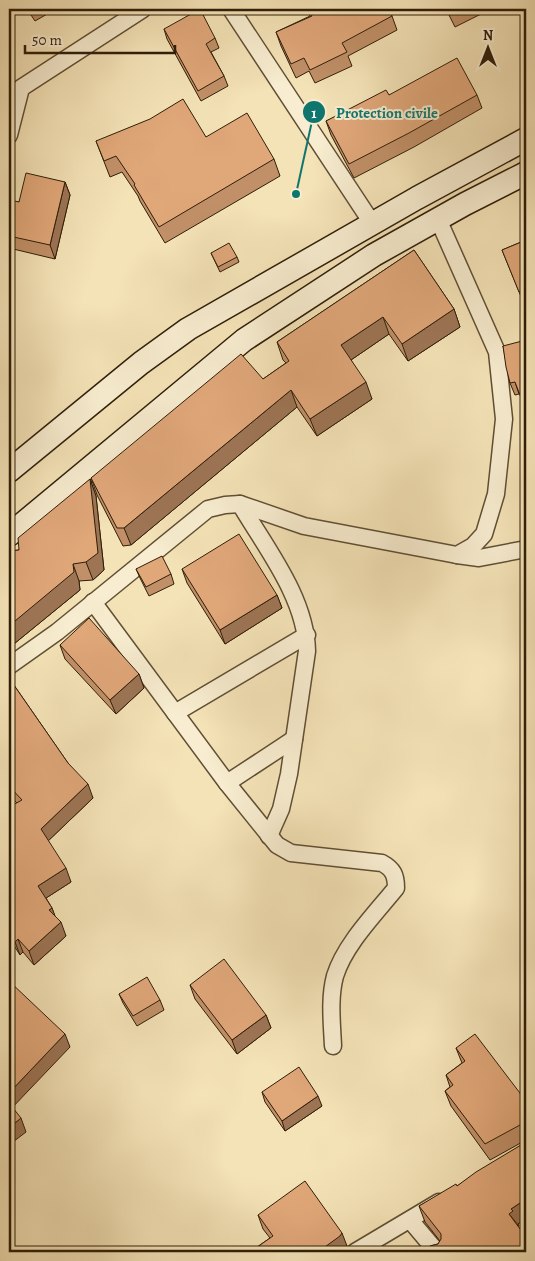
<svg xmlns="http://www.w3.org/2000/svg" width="535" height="1261" font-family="Alegreya,serif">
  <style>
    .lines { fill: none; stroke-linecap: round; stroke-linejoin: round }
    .minor-casing { stroke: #604f34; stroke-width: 19 }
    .secondary-casing { stroke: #2f1e09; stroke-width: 25 }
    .minor { stroke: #f8edd0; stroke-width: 16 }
    .secondary { stroke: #f8edd0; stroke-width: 22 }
    .wall { fill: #c19068; stroke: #2f1e09 }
    .shaded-wall { fill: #9d7555; stroke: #2f1e09 }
    .building { fill: #e0a779; stroke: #2f1e09 }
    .leader { fill: none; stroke: #0f766e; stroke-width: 2 }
    .callout-dot { fill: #0f766e; stroke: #f8edd0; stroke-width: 2 }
    .mark-label { font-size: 15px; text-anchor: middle; font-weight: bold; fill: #fff }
    .callout-label { font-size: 15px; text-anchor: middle; font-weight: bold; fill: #0f766e; stroke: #f8edd0; stroke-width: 4; stroke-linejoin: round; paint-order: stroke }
  </style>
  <rect width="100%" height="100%" fill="#f4e3b7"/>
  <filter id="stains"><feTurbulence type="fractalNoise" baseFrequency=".004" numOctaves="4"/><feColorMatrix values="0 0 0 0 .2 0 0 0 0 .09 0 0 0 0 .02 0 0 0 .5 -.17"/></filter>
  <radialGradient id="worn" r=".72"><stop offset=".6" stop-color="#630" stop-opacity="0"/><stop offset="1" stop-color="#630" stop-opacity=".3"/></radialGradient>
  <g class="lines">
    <g class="minor-casing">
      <g id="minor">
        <polyline points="231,9 372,223"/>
        <polyline points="9,135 21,88 143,9"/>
        <path d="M240,504C266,548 306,598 307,651L289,774L281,809L269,836"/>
        <polyline points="457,555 479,558 526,549"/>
        <path d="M93,602L227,783L277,845L291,853L382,863C393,869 396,875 396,888C375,914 345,944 335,976C329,998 332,1024 333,1046"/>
        <polyline points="9,666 57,632 208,509 225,505 240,504 304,526 457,555 473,546 484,534 496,494 504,419 497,352 438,219"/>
        <polyline points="175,713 307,635"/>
        <polyline points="227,783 294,739"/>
        <polyline points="410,1220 437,1252"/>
        <polyline points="355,1252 439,1202"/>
      </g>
    </g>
    <g class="secondary-casing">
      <g id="secondary">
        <polyline points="9,471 141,363 188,329 417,198 526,139"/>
        <polyline points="9,535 244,340 374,255 465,204 526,173"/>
      </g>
    </g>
    <use href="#minor" class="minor"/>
    <use href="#secondary" class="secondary"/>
  </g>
  <g class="wall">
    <polygon points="27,9 56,9 35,21"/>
    <polygon points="307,9 388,9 392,16 397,30 348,56 352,66 315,83 309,71 296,78 281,46 276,32 310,16"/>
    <polygon points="446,9 491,9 455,27"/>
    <polygon points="164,29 215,38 219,48 211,52 224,76 228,86 201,101 167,39"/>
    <polygon points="389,95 477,95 482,108 414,147 354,178 331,135 326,121"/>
    <polygon points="206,137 274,159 280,176 165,243 140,201 138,196 122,172 110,177 96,141"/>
    <polygon points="65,182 70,195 55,259 9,248 9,206"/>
    <polygon points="526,240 526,303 524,304 502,250"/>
    <polygon points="414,250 454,309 460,327 408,361 389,334 351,360 372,399 317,436 297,407 131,545 123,546 97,495 91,478 263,379 286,363 283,360 277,342"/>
    <polygon points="211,253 237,257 239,262 220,272"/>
    <polygon points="503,346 519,394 515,395 510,383"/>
    <polygon points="90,479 96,496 104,570 93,580 79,581 80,590 9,648 9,551 19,550"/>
    <polygon points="136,569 171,574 174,584 149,596 140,578"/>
    <polygon points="182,569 277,595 282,608 225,644 187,583"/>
    <polygon points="60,645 139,674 144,688 116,714 65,659"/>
    <polygon points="9,678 68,763 93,798 48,841 71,882 46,898 52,908 55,917 66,936 34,965 23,952 20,955 9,938 9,807 17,803 12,798 9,788 9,783 11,781 9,778"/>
    <polygon points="190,985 266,1015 271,1028 237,1054 195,999"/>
    <polygon points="119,994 160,1000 164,1010 137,1026 123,1003"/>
    <polygon points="456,1048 526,1101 526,1140 490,1160 451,1106 445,1091 450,1087 446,1075 462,1063"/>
    <polygon points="262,1092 322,1106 285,1131 265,1102"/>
    <polygon points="526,1142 526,1218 518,1224 526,1252 432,1252 430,1246 438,1244 440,1241 425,1222 419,1206 457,1186"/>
    <polygon points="258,1215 347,1246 345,1250 343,1252 250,1252 270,1238 263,1229"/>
  </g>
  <g class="shaded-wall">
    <polygon points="65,182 70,195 55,259 50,245"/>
    <polygon points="454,309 460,327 408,361 402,344"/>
    <polygon points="383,317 389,334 348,362 341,345"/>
    <polygon points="366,382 372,399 317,436 310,419"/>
    <polygon points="291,390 297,407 131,545 124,528"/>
    <polygon points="90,479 96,496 104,570 93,580 86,562"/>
    <polygon points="73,564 79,581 80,590 9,648 9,626"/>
    <polygon points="277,595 282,608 225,644 220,630"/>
    <polygon points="139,674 144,688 116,714 110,700"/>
    <polygon points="88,784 93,798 46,843 41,829"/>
    <polygon points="66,868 71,882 43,900 38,886"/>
    <polygon points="52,908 57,921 49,910"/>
    <polygon points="61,922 66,936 34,965 29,951"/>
    <polygon points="18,939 23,952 20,955 15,942"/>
    <polygon points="266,1015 271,1028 237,1054 232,1040"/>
    <polygon points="65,1034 70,1047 9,1111 9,1093"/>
    <polygon points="318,1096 322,1106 285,1131 282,1121"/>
    <polygon points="21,1118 26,1132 9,1145 9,1128"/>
    <polygon points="526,1199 526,1218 518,1224 519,1226 509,1214 511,1209"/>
    <polygon points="342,1233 347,1246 345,1250 343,1252 318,1252"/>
  </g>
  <g class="building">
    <polygon points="200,9 215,38 206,44 224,76 198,91 164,29"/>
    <polygon points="308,9 388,9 392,16 342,43 347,52 310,70 304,58 291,64 276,32 312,16"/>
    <polygon points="448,9 457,9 450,12"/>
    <polygon points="457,58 477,95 409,133 349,164 326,121 386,90 389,95"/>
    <polygon points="183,99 206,137 247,113 274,159 159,227 134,185 135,184 116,156 104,161 96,141 150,119"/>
    <polygon points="26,173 65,182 50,245 9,236 9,206 10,200 19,202"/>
    <polygon points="526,240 526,289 519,292 502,250"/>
    <polygon points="229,243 237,257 218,267 211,253"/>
    <polygon points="414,250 454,309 402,344 383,317 341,345 366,382 310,419 291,390 124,528 117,528 91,478 241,354 263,379 289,361 277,342"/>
    <polygon points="526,340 526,411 515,382 510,383 506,367 503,346"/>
    <polygon points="90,479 98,553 86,562 73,564 74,572 9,626 9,551 19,550 18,538"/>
    <polygon points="239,534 277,595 220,630 182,569"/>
    <polygon points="162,556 171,574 146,587 136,569"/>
    <polygon points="89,618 139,674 110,700 60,645"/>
    <polygon points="9,678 68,763 88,784 41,829 66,868 38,886 52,908 49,910 61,922 29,951 18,939 15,942 9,932 9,807 22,800 9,786 9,783 13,778 9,772"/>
    <polygon points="224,959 266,1015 232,1040 190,985"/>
    <polygon points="147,977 160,1000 133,1016 119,994"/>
    <polygon points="9,981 65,1034 9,1093 9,1069 10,1068 9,1068"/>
    <polygon points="475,1034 526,1101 526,1127 526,1126 520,1125 485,1144 445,1091 453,1085 446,1075 465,1061 456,1048"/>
    <polygon points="299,1067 318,1096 282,1121 262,1092"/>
    <polygon points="9,1103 21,1118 9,1128"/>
    <polygon points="526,1142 526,1199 511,1209 513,1211 509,1214 526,1237 526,1252 438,1252 435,1249 433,1250 430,1246 438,1244 441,1239 441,1234 419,1206 456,1184 457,1186 476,1172"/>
    <polygon points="305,1181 342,1233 340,1236 318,1252 250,1252 273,1236 258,1215"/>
  </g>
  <path class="leader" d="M296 194L314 112"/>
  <g class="callout-dot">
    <circle cx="296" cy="194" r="5"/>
    <circle cx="314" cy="112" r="12"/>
  </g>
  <g class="mark-label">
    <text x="314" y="118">1</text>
  </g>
  <g class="callout-label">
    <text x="387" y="118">Protection civile</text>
  </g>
  <rect width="535" height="1261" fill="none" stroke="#f4e3b7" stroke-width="30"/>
  <rect x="10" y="10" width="515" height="1241" fill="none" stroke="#2f1e09" stroke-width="2.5"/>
  <rect x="15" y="15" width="505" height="1231" fill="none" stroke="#2f1e09"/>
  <g transform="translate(488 48)" stroke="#f8edd0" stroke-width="4" paint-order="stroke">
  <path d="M0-4L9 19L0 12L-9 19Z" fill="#2f1e09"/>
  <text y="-8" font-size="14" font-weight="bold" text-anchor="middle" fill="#2f1e09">N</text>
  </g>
  <path d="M25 45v8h150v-8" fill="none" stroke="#2f1e09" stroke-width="2.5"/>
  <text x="32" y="45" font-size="15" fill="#2f1e09" stroke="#f8edd0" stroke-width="4" paint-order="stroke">50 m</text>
  <rect width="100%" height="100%" filter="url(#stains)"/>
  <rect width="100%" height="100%" fill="url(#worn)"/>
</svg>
